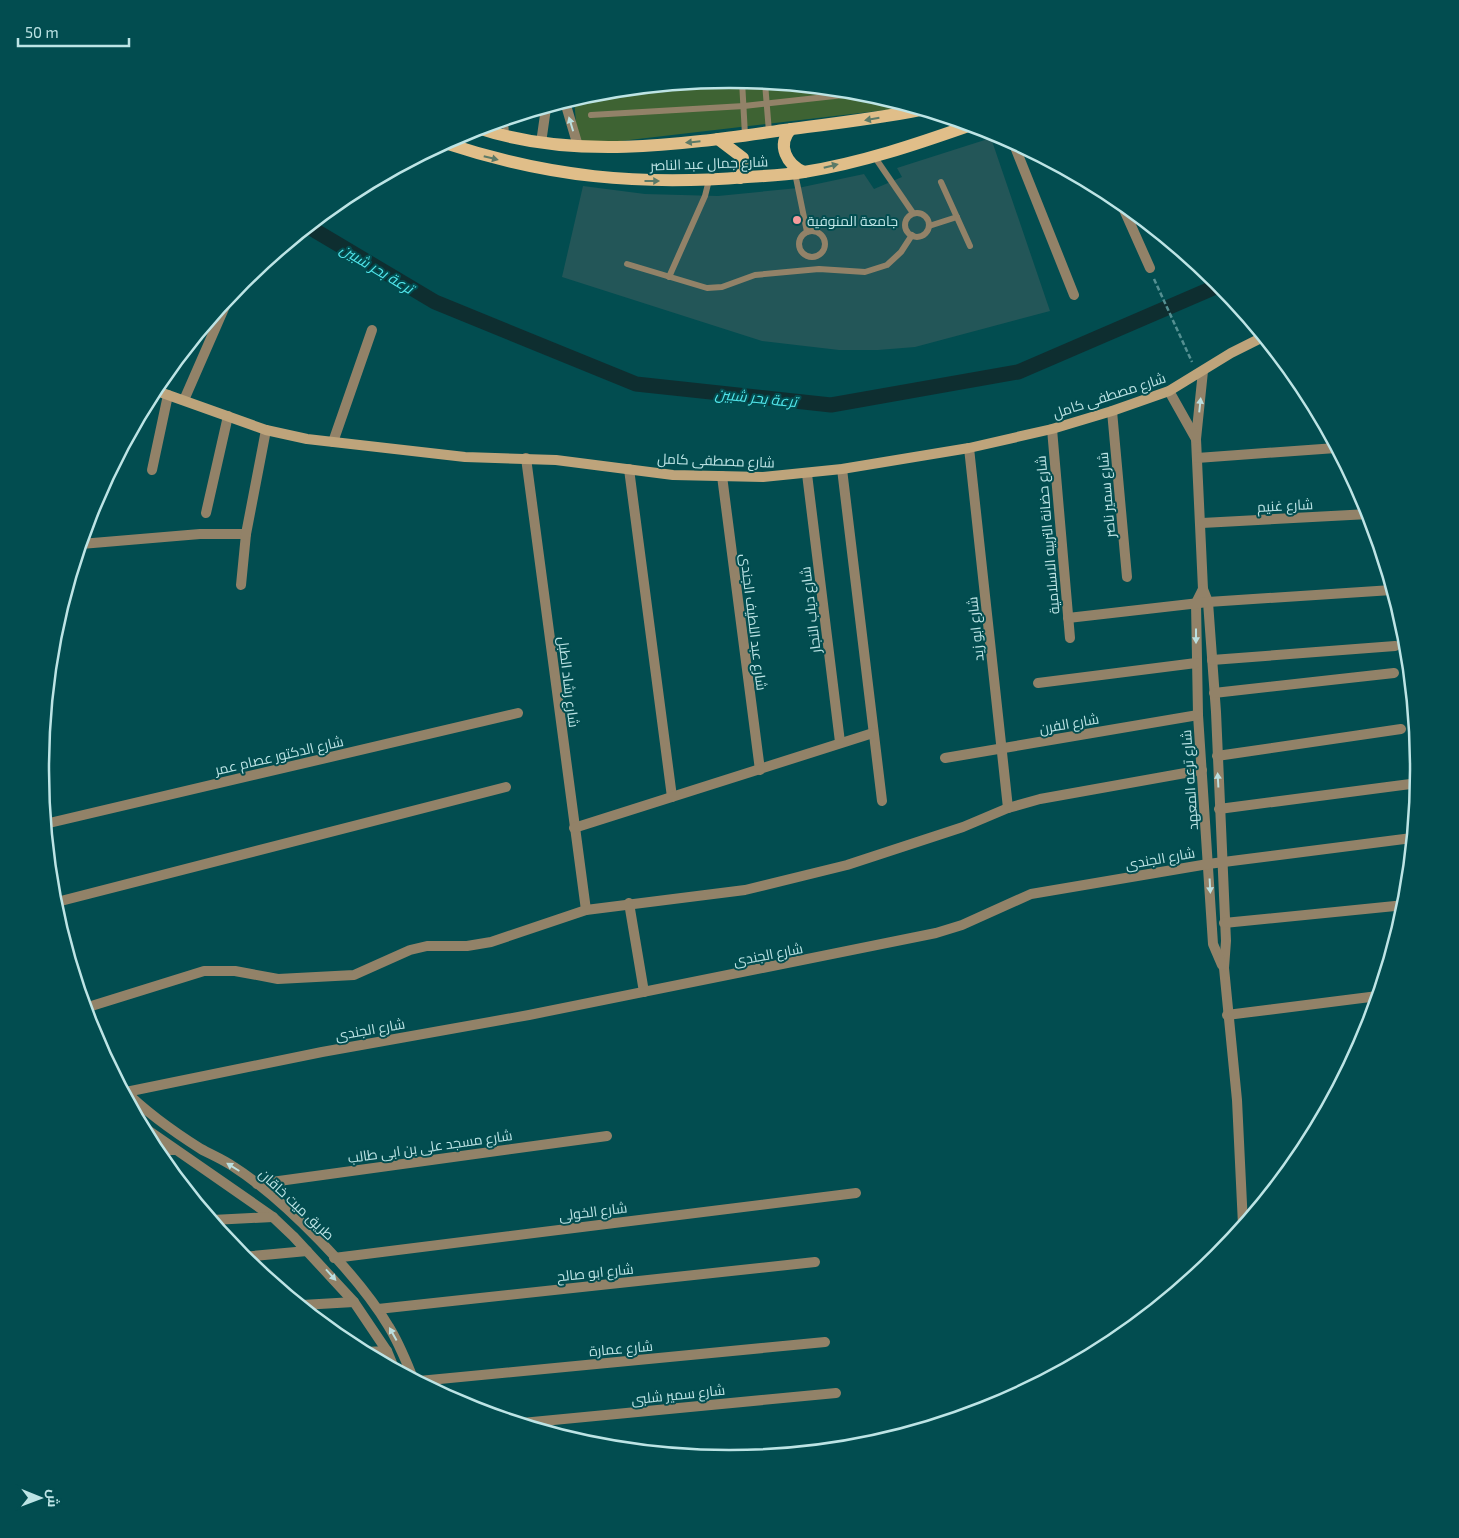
<svg xmlns="http://www.w3.org/2000/svg" width="1459" height="1538" font-family="'Exo 2',Cairo,sans-serif">
  <style>
    .built { fill: #235658 }
    .green { fill: #3e6333 }
    .lines { fill: none; stroke-linecap: round; stroke-linejoin: round }
    .canal { stroke: #0e2e30; stroke-width: 15 }
    .path { stroke: #559092; stroke-width: 2.5; stroke-dasharray: 5 2.5; stroke-linecap: butt }
    .lane { stroke: #928268; stroke-width: 6 }
    .street { stroke: #928268; stroke-width: 10 }
    .secondary { stroke: #bea47b; stroke-width: 10 }
    .primary { stroke: #e0be89; stroke-width: 12 }
    .oneway { fill: #5b7a67 }
    .oneway2 { fill: #bbdfdf }
    .poi-dot { fill: #f59b9c; stroke: #024d50; stroke-width: 2 }
    .labels { text-anchor: middle; dominant-baseline: central; stroke-width: 4; stroke-linejoin: round; paint-order: stroke }
    .street-label { font-size: 14px; fill: #bde4e5; stroke: #024d50 }
    .poi-label { font-size: 14px; fill: #bde4e5; stroke: #024d50; text-anchor: start }
    .water-label { font-size: 15px; font-style: italic; fill: #51e5ea; stroke: #024d50 }
    .rim { fill: none; stroke: #bde4e5; stroke-width: 2.5 }
  </style>
  <rect width="100%" height="100%" fill="#024d50"/>
  <polygon class="built" points="991,138 1050,311 915,347 878,350 839,350 762,341 562,277 583,186 645,194 718,196 798,188 864,174 874,189 902,177 897,168"/>
  <polygon class="green" points="730,80 864,93 912,107 578,146 574,99 595,93"/>
  <g class="lines">
    <polyline class="canal" points="309,227 435,302 636,384 831,405 1018,372 1220,285"/>
    <polyline class="path" points="1154,279 1192,362"/>
    <g class="lane">
      <polyline points="742,81 745,135"/>
      <polyline points="765,83 769,132"/>
      <polyline points="591,115 744,106 862,93"/>
      <polyline points="505,120 506,135"/>
      <polyline points="874,156 913,213"/>
      <polyline points="795,173 807,232"/>
      <polyline points="941,182 970,246"/>
      <circle cx="917" cy="225" r="12"/>
      <polyline points="929,226 957,217"/>
      <circle cx="812" cy="244" r="13"/>
      <polyline points="627,264 707,288 722,287 755,275 819,269 865,272 887,265 901,252 912,235"/>
      <polyline points="669,277 705,196 709,180"/>
    </g>
    <g class="street">
      <polyline points="565,102 578,146"/>
      <polyline points="1013,142 1074,295"/>
      <polyline points="541,143 546,108"/>
      <polyline points="1121,203 1150,268"/>
      <polyline points="1203,371 1196,439 1203,589 1208,602 1216,712 1226,941 1224,968 1237,1100 1243,1225"/>
      <polyline points="1169,391 1196,439"/>
      <polyline points="184,400 229,297"/>
      <polyline points="1112,411 1127,577"/>
      <polyline points="1052,429 1070,638"/>
      <polyline points="333,442 372,330"/>
      <polyline points="969,448 1008,808"/>
      <polyline points="526,458 586,910"/>
      <polyline points="1197,458 1336,448"/>
      <polyline points="629,469 672,797"/>
      <polyline points="842,469 882,801"/>
      <polyline points="152,470 168,395"/>
      <polyline points="807,474 840,742"/>
      <polyline points="722,476 760,770"/>
      <polyline points="206,513 228,416"/>
      <polyline points="1202,523 1369,514"/>
      <polyline points="81,544 200,534 246,534"/>
      <polyline points="241,585 246,534 266,430"/>
      <polyline points="1203,589 1196,603 1198,715 1213,944 1222,965"/>
      <polyline points="1068,618 1208,602 1392,590"/>
      <polyline points="1212,660 1395,646"/>
      <polyline points="1038,683 1196,663"/>
      <polyline points="1214,693 1394,673"/>
      <polyline points="1217,756 1401,729"/>
      <polyline points="945,758 1198,715"/>
      <polyline points="1219,809 1418,783"/>
      <polyline points="45,824 518,713"/>
      <polyline points="574,828 873,733"/>
      <polyline points="53,903 506,787"/>
      <polyline points="629,903 644,992"/>
      <polyline points="1224,923 1405,905"/>
      <polyline points="85,1008 204,971 235,971 278,979 354,975 410,950 427,946 467,946 491,942 586,910 745,890 847,865 963,827 1008,808 1040,799 1202,770"/>
      <polyline points="1227,1015 1378,996"/>
      <path d="M123,1089C146,1112 174,1132 201,1149C212,1155 224,1160 234,1167C284,1199 359,1276 389,1327C399,1343 406,1361 413,1378"/>
      <polyline points="126,1092 322,1052 529,1015 936,933 962,925 1031,894 1208,864 1412,838"/>
      <polyline points="142,1126 273,1217 293,1236 354,1302 387,1351 394,1368"/>
      <polyline points="155,1150 175,1150"/>
      <polyline points="257,1184 607,1136"/>
      <polyline points="212,1220 273,1217"/>
      <polyline points="242,1257 307,1251"/>
      <polyline points="334,1258 856,1193"/>
      <polyline points="302,1305 354,1302"/>
      <polyline points="378,1309 815,1262"/>
      <polyline points="365,1352 387,1351"/>
      <polyline points="419,1381 825,1342"/>
      <polyline points="522,1423 836,1393"/>
    </g>
    <polyline class="secondary" points="154,390 266,430 307,439 465,457 556,460 673,475 763,477 842,469 969,448 1052,429 1112,411 1169,391 1231,353 1263,337"/>
    <g class="primary">
      <path d="M478,128C576,161 685,144 784,130C830,124 874,119 920,110"/>
      <path d="M791,129C776,145 787,165 804,172"/>
      <polyline points="718,139 743,158 744,168 740,178"/>
      <path d="M445,143C548,177 639,186 747,177C766,176 785,175 804,172C861,163 917,144 971,125"/>
    </g>
  </g>
  <defs><path id="oneway-solid" d="M-6-.8H1V-3.2L6.5 0L1 3.2V.8H-6Z" transform="scale(1.25)"/></defs>
  <g class="oneway">
    <use href="#oneway-solid" transform="translate(872 119) rotate(170)"/>
    <use href="#oneway-solid" transform="translate(693 142) rotate(174)"/>
    <use href="#oneway-solid" transform="translate(491 158) rotate(14)"/>
    <use href="#oneway-solid" transform="translate(831 166) rotate(-14)"/>
    <use href="#oneway-solid" transform="translate(652 181)"/>
  </g>
  <g class="oneway2">
    <use href="#oneway-solid" transform="translate(571 124) rotate(-107)"/>
    <use href="#oneway-solid" transform="translate(1200 405) rotate(-84)"/>
    <use href="#oneway-solid" transform="translate(1196 636) rotate(90)"/>
    <use href="#oneway-solid" transform="translate(1218 780) rotate(-93)"/>
    <use href="#oneway-solid" transform="translate(1210 886) rotate(87)"/>
    <use href="#oneway-solid" transform="translate(233 1167) rotate(-148)"/>
    <use href="#oneway-solid" transform="translate(331 1275) rotate(48)"/>
    <use href="#oneway-solid" transform="translate(393 1334) rotate(-119)"/>
  </g>
  <circle class="poi-dot" cx="797" cy="220" r="5"/>
  <g class="labels">
    <g class="street-label">
      <text transform="translate(709 163) rotate(-2)">شارع جمال عبد الناصر</text>
      <text transform="translate(1109 395) rotate(-18)">شارع مصطفى كامل</text>
      <text transform="translate(716 460) rotate(2)">شارع مصطفى كامل</text>
      <text transform="translate(1106 495) rotate(-95)">شارع سمير ناصر</text>
      <text transform="translate(1285 505) rotate(-3)">شارع غنيم</text>
      <text transform="translate(1047 535) rotate(-95)">شارع حضانة التربيه الاسلامية</text>
      <text transform="translate(810 610) rotate(-97)">شارع دياب النجار</text>
      <text transform="translate(754 622) rotate(83)">شارع عبد اللطيف الجندى</text>
      <text transform="translate(975 629) rotate(-96)">شارع ابو زيد</text>
      <text transform="translate(569 682) rotate(83)">شارع رشاد الطبل</text>
      <text transform="translate(1069 723) rotate(-10)">شارع الفرن</text>
      <text transform="translate(279 755) rotate(-13)">شارع الدكتور عصام عمر</text>
      <text transform="translate(1189 780) rotate(-94)">شارع ترعه المعهد</text>
      <text transform="translate(1160 858) rotate(-10)">شارع الجندى</text>
      <text transform="translate(768 954) rotate(-11)">شارع الجندى</text>
      <text transform="translate(370 1029) rotate(-10)">شارع الجندى</text>
      <text transform="translate(430 1146) rotate(-8)">شارع مسجد على بن ابى طالب</text>
      <text transform="translate(297 1204) rotate(43)">طريق ميت خاقان</text>
      <text transform="translate(593 1211) rotate(-7)">شارع الخولى</text>
      <text transform="translate(595 1272) rotate(-6)">شارع ابو صالح</text>
      <text transform="translate(621 1348) rotate(-5)">شارع عمارة</text>
      <text transform="translate(678 1394) rotate(-6)">شارع سمير شلبى</text>
    </g>
    <g class="poi-label">
      <text x="807" y="220">جامعة المنوفية</text>
    </g>
    <g class="water-label">
      <text transform="translate(377 268) rotate(31)">ترعة بحر شبين</text>
      <text transform="translate(756 397) rotate(6)">ترعة بحر شبين</text>
    </g>
  </g>
  <path d="M0 0H1459V1538H0ZM729 88H730A680 680 0 0 1 1410 768V770A680 680 0 0 1 730 1450H729A680 680 0 0 1 49 770V768A680 680 0 0 1 729 88Z" fill="#024d50" fill-rule="evenodd"/>
  <path class="rim" d="M729 88H730A680 680 0 0 1 1410 768V770A680 680 0 0 1 730 1450H729A680 680 0 0 1 49 770V768A680 680 0 0 1 729 88Z"/>
  <g transform="translate(40 1498) rotate(91)" stroke="#024d50" stroke-width="4" paint-order="stroke">
  <path d="M0-4L9 19L0 12L-9 19Z" fill="#bde4e5"/>
  <text y="-8" font-size="14" font-weight="bold" text-anchor="middle" fill="#bde4e5">ش</text>
  </g>
  <path d="M18 38v8h111v-8" fill="none" stroke="#bde4e5" stroke-width="2.5"/>
  <text x="25" y="38" font-size="15" fill="#bde4e5" stroke="#024d50" stroke-width="4" paint-order="stroke">50 m</text>
</svg>
